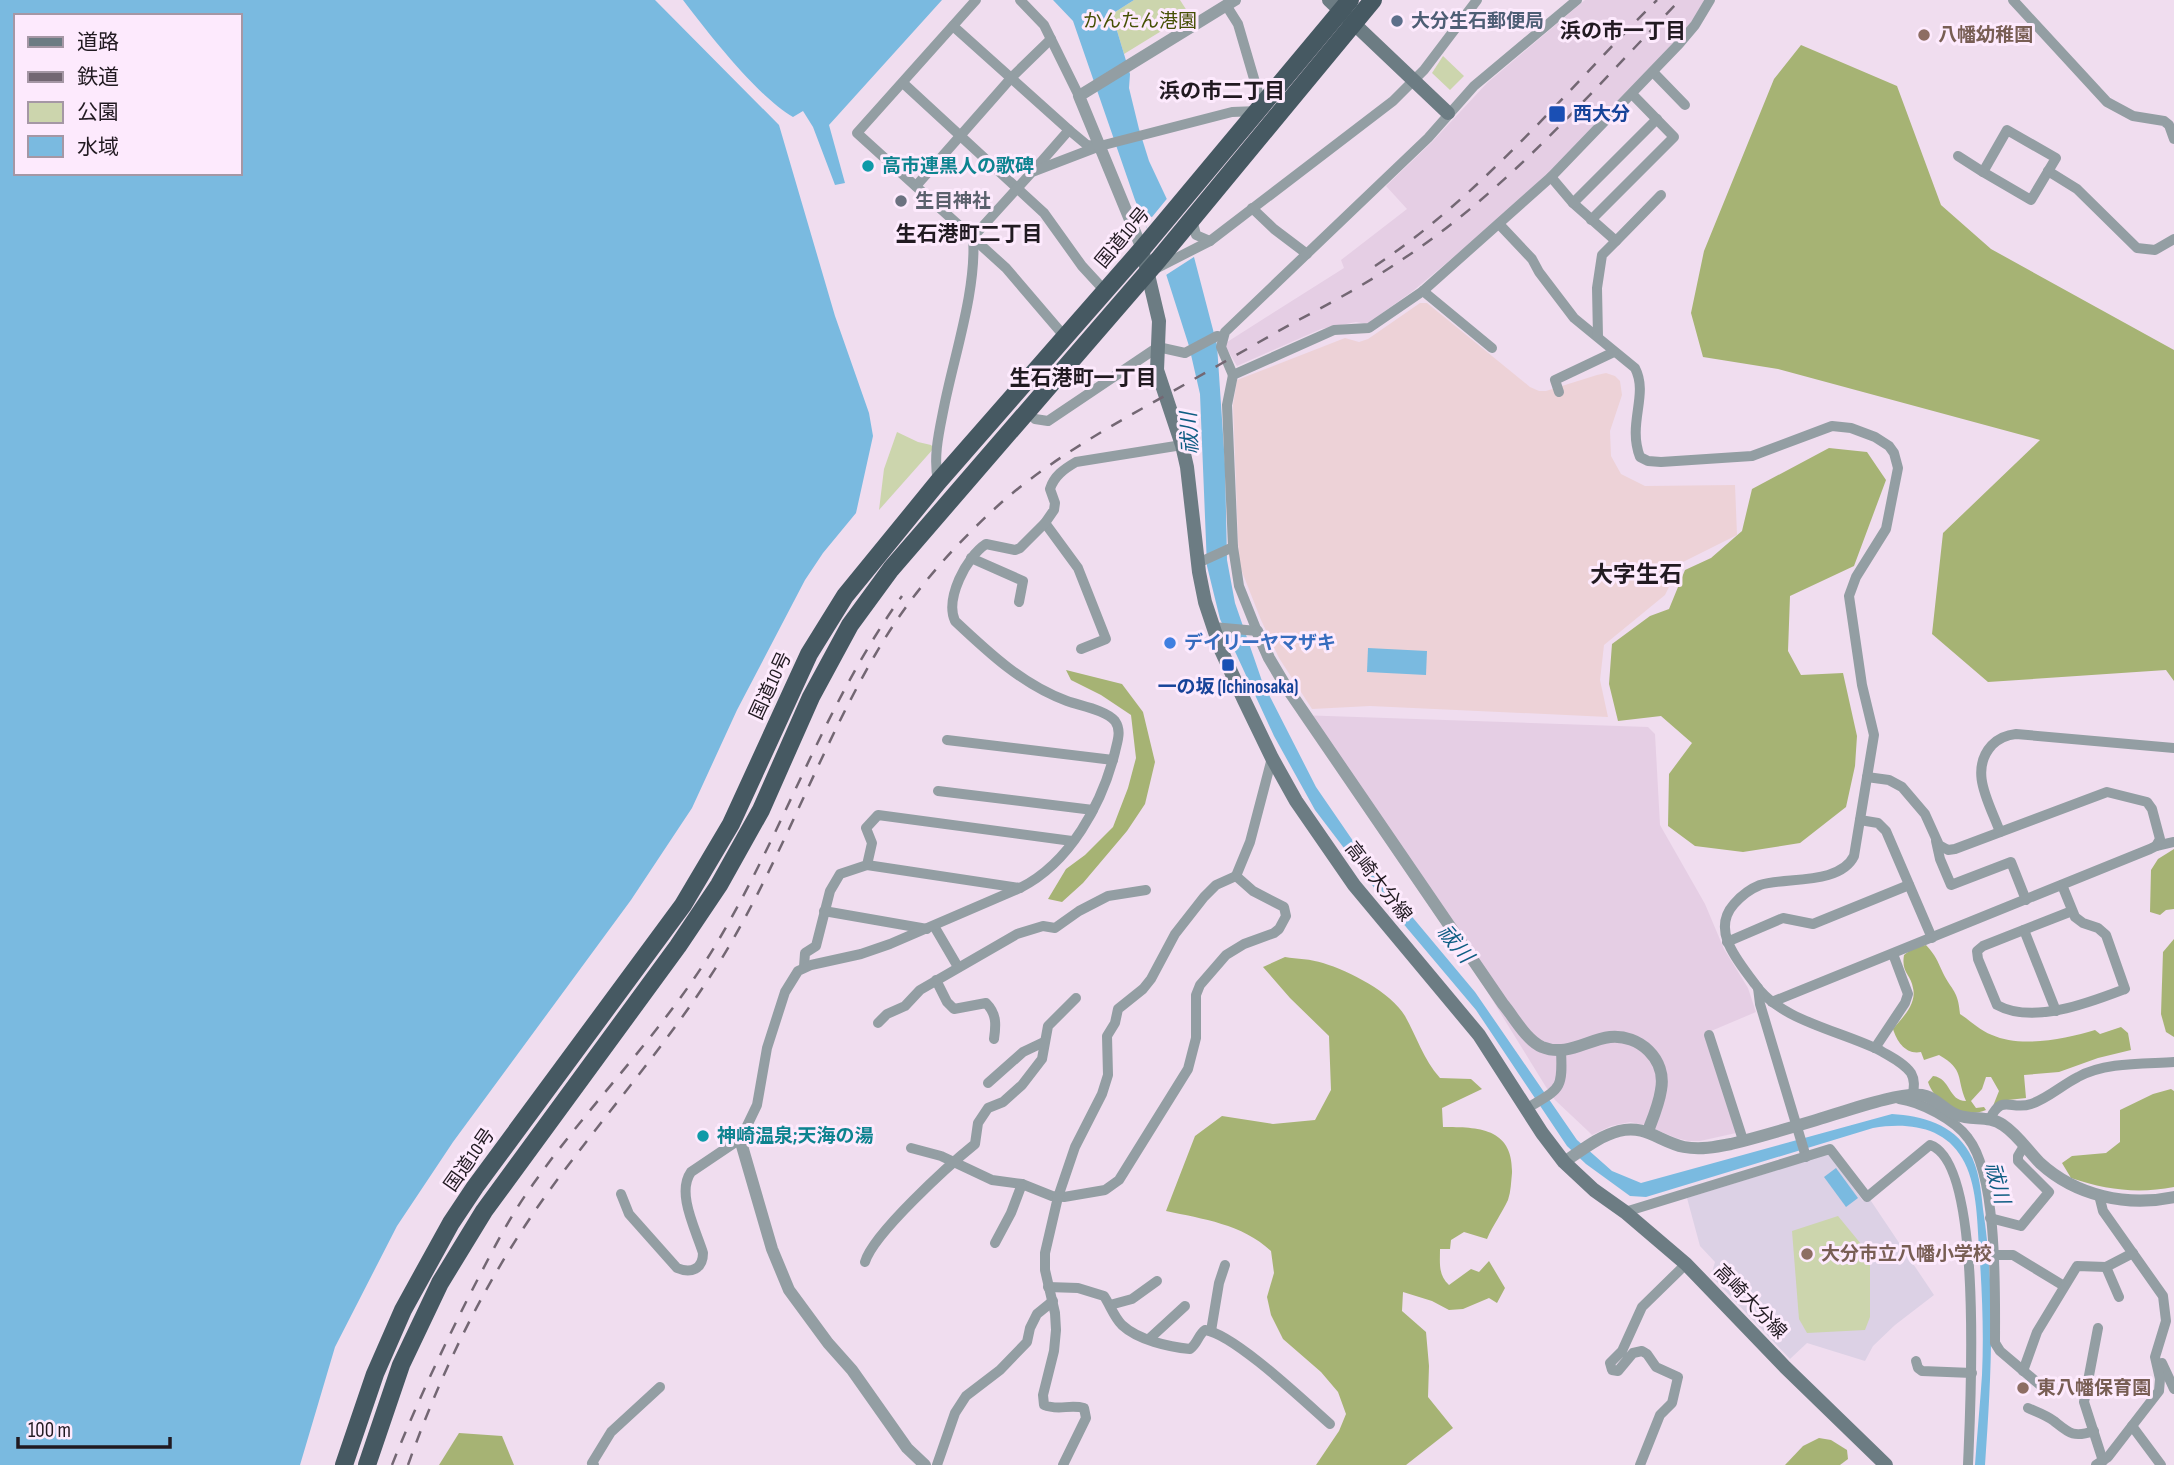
<svg xmlns="http://www.w3.org/2000/svg" width="2174" height="1465" font-family="'Sofia Sans Condensed','Noto Sans JP',sans-serif">
  <style>
    .built { fill: #e5cee4 }
    .industrial { fill: #edd2d7 }
    .education { fill: #dcd1e5 }
    .green { fill: #ccd5ad }
    .forest { fill: #a6b374 }
    .water { fill: #7abae0; fill-rule: evenodd }
    .pier { fill: #f0ddef }
    .lines { fill: none; stroke-linecap: round; stroke-linejoin: round }
    .minor { stroke: #939ea3; stroke-width: 10 }
    .tertiary { stroke: #939ea3; stroke-width: 12 }
    .secondary { stroke: #6c7c83; stroke-width: 14 }
    .trunk { stroke: #465962; stroke-width: 18 }
    .rail { stroke: #736773; stroke-width: 2.5; stroke-dasharray: 12 12; stroke-linecap: butt }
    .service-dot { fill: #5c6f8a; stroke: #fdeafd; stroke-width: 2.5 }
    .education-dot { fill: #8d6e63; stroke: #fdeafd; stroke-width: 2.5 }
    .transit-dot { fill: #1a4fb4; stroke: #fdeafd; stroke-width: 2.5 }
    .culture-dot { fill: #0f9aa8; stroke: #fdeafd; stroke-width: 2.5 }
    .worship-dot { fill: #6b7280; stroke: #fdeafd; stroke-width: 2.5 }
    .shop-dot { fill: #3f7fe0; stroke: #fdeafd; stroke-width: 2.5 }
    .labels { text-anchor: middle; dominant-baseline: central; stroke-width: 6; stroke-linejoin: round; paint-order: stroke }
    .park-label { font-size: 19px; fill: #465004; stroke: #fdeafd }
    .service-label { font-size: 19px; font-weight: bold; fill: #4e5e75; stroke: #fdeafd; text-anchor: start }
    .education-label { font-size: 19px; font-weight: bold; fill: #785e54; stroke: #fdeafd; text-anchor: start }
    .transit-label { font-size: 19px; font-weight: bold; fill: #164399; stroke: #fdeafd; text-anchor: start }
    .culture-label { font-size: 19px; font-weight: bold; fill: #0d838f; stroke: #fdeafd; text-anchor: start }
    .worship-label { font-size: 19px; font-weight: bold; fill: #5b616d; stroke: #fdeafd; text-anchor: start }
    .street-label { font-size: 19px; fill: #211a21; stroke: #fdeafd }
    .shop-label { font-size: 19px; font-weight: bold; fill: #366cbe; stroke: #fdeafd; text-anchor: start }
    .neighbourhood-label { font-size: 21px; font-weight: bold; fill: #211a21; stroke: #fdeafd }
    .water-label { font-size: 21px; font-style: italic; fill: #0e5d83; stroke: #fdeafd }
    .quarter-label { font-size: 23px; font-weight: bold; fill: #211a21; stroke: #fdeafd }
  </style>
  <rect width="100%" height="100%" fill="#f0ddef"/>
  <g class="built">
    <polygon points="1585,0 1705,0 1682,36 1550,171 1486,230 1413,291 1367,324 1356,322 1321,329 1237,366 1224,344 1344,268 1341,260 1407,209 1386,186 1432,142 1487,83"/>
    <polygon points="1298,715 1648,727 1655,734 1660,825 1705,904 1724,949 1748,988 1756,1012 1704,1034 1736,1133 1700,1141 1688,1141 1676,1138 1645,1125 1630,1122 1611,1126 1592,1135 1588,1131 1555,1100 1546,1087 1480,980"/>
  </g>
  <polygon class="industrial" points="1420,303 1427,303 1530,387 1539,391 1546,391 1597,375 1606,373 1615,376 1620,381 1622,395 1610,431 1611,456 1621,474 1645,486 1735,485 1737,535 1681,563 1665,595 1604,645 1600,680 1608,717 1370,706 1312,709 1279,658 1261,620 1239,564 1233,405 1237,380 1345,338 1359,342 1368,339"/>
  <polygon class="education" points="1829,1154 1863,1201 1869,1198 1934,1295 1895,1325 1873,1346 1865,1361 1807,1343 1790,1359 1711,1276 1715,1262 1700,1246 1687,1198"/>
  <g class="green">
    <polygon points="1134,0 1180,0 1189,14 1124,54 1112,14"/>
    <polygon points="1443,56 1464,76 1450,90 1432,73"/>
    <polygon points="897,432 918,442 931,445 934,448 879,510 884,469"/>
    <polygon points="1838,1216 1861,1244 1870,1261 1870,1317 1865,1330 1807,1333 1799,1319 1792,1231"/>
  </g>
  <g class="forest">
    <polygon points="1801,45 1897,86 1941,205 1991,249 2174,350 2174,681 2166,670 1988,682 1932,634 1943,533 2040,440 1778,369 1703,357 1691,313 1704,251 1774,79"/>
    <polygon points="1829,448 1867,452 1886,480 1854,566 1790,596 1788,651 1801,675 1843,673 1857,736 1855,766 1846,807 1800,843 1743,852 1695,846 1668,826 1669,774 1692,743 1661,716 1618,721 1609,684 1612,644 1650,616 1669,609 1685,570 1711,558 1742,531 1752,489"/>
    <polygon points="1066,670 1122,684 1143,712 1155,762 1145,804 1127,831 1083,883 1062,902 1048,899 1066,869 1085,855 1113,827 1128,788 1136,758 1131,715 1101,695 1071,680"/>
    <polygon points="2174,849 2174,909 2166,910 2160,915 2150,912 2151,870 2158,859"/>
    <polygon points="2174,939 2174,1037 2166,1032 2161,1014 2163,952"/>
    <path d="M1926,945C1936,956 1937,960 1943,973C1952,991 1958,990 1960,1014C1971,1021 1979,1030 1992,1035C2020,1048 2066,1039 2095,1030L2100,1034L2121,1027L2128,1033L2131,1050L2098,1058L2059,1072L2024,1075L2026,1098L2008,1100L1993,1106L1999,1091L1991,1077H1986L1982,1089L1971,1101L1976,1108L1984,1107L1986,1110C1964,1120 1935,1104 1928,1082L1933,1076C1951,1078 1948,1101 1966,1101C1956,1078 1965,1070 1939,1055L1924,1060L1921,1052C1906,1055 1897,1042 1893,1029C1902,1018 1917,1004 1913,988C1911,974 1901,973 1904,955L1913,948Z"/>
    <path d="M1285,957C1297,959 1311,959 1323,963C1349,971 1391,992 1405,1016C1417,1037 1423,1059 1440,1078L1471,1079L1482,1089L1442,1108L1443,1127C1479,1127 1513,1128 1512,1173C1511,1182 1511,1191 1508,1200C1502,1213 1493,1225 1487,1239L1464,1232L1451,1240L1450,1249H1440C1440,1263 1438,1275 1449,1285L1471,1269L1479,1272L1489,1261L1505,1288L1497,1303L1489,1298L1463,1309L1449,1310L1432,1301L1403,1292L1402,1311L1426,1332L1429,1366L1428,1397L1453,1428L1406,1465H1316L1339,1431L1346,1414L1338,1392L1321,1372L1283,1339L1271,1315L1267,1297L1274,1273L1271,1251C1242,1224 1203,1219 1166,1211L1195,1136L1222,1116L1273,1124L1315,1120L1331,1090L1329,1036L1290,998L1263,967Z"/>
    <path d="M2171,1089L2174,1091V1187C2138,1194 2106,1190 2071,1178L2062,1163L2072,1156L2106,1153L2120,1142V1110L2153,1094Z"/>
    <polygon points="459,1433 502,1436 514,1465 439,1465"/>
    <polygon points="1819,1438 1831,1440 1847,1450 1848,1459 1840,1465 1785,1465 1803,1446"/>
  </g>
  <g class="water">
    <path d="M0,0H655L779,125L835,316L869,413L873,436L856,513L823,553L805,580L737,710L692,808L631,900L453,1142L397,1226L335,1347L300,1465H0ZM16,16H240V173H16Z"/>
    <path d="M683,0H942L829,125L845,183L835,185L813,127L803,111L793,117C757,96 709,34 683,0Z"/>
    <path d="M1053,0H1134L1112,14L1130,74L1129,88L1139,129L1149,161L1194,257L1217,345L1225,464L1227,560L1235,603L1262,681L1316,787L1373,870L1475,992L1577,1140L1612,1171L1641,1183L1892,1114C1922,1116 1953,1124 1969,1152C1979,1168 1981,1191 1983,1209C1996,1293 1991,1380 1985,1465H1975C1977,1435 1980,1405 1982,1375C1984,1332 1982,1289 1979,1247C1977,1219 1977,1183 1962,1158C1944,1126 1906,1122 1873,1128L1646,1197L1630,1196L1586,1164L1567,1146L1476,1010L1385,902L1315,810L1274,736L1220,619L1207,566L1200,394L1189,346L1166,274L1135,200L1073,21Z"/>
    <polygon points="1368,648 1427,651 1426,675 1367,672"/>
    <polygon points="1836,1168 1858,1198 1846,1207 1824,1177"/>
  </g>
  <polygon class="pier" points="1170,195 1197,255 1166,275 1141,214 1152,217"/>
  <g class="lines">
    <g class="minor">
      <polyline points="976,0 857,133 1006,268 1065,337"/>
      <polyline points="1020,0 1044,25 1079,96"/>
      <polyline points="2013,0 2107,102 2133,116 2164,121 2169,125 2174,139"/>
      <polyline points="1226,5 1238,24 1262,106"/>
      <polyline points="953,26 1069,130 1087,145 1097,146"/>
      <polyline points="1653,72 1685,105"/>
      <polyline points="903,83 1044,213 1082,266 1105,291"/>
      <polygon points="2007,130 2056,158 2031,200 1983,172"/>
      <polyline points="1958,156 1983,172"/>
      <polyline points="1034,170 1069,130"/>
      <polyline points="2048,171 2077,189 2137,248 2155,250 2174,239"/>
      <polyline points="1551,177 1573,203 1616,241 1661,195"/>
      <polyline points="916,186 1012,77 1051,39"/>
      <polyline points="1573,203 1657,119"/>
      <polyline points="1252,208 1274,229 1307,254"/>
      <polyline points="1192,219 1196,235 1210,241"/>
      <polyline points="1591,220 1674,137 1632,94"/>
      <path d="M1499,224L1532,259L1539,272L1574,318L1635,368C1649,395 1627,423 1640,457L1648,461L1661,462L1752,456L1832,426L1851,428L1875,437L1889,446L1894,453L1898,468L1886,529L1856,577L1849,596L1862,685L1874,735L1854,856C1840,885 1786,877 1760,885C1750,889 1741,896 1734,904C1710,931 1739,962 1755,984C1780,1021 1842,1031 1881,1051C1891,1057 1904,1063 1911,1073C1915,1080 1914,1087 1913,1094"/>
      <polyline points="1155,269 1210,241 1393,101 1424,70 1477,0"/>
      <polyline points="1423,291 1492,348"/>
      <polyline points="1598,337 1597,288 1602,255 1616,241"/>
      <polyline points="1233,375 1221,347 1225,332 1428,138 1474,86 1577,0"/>
      <polyline points="1559,392 1555,380 1614,352"/>
      <polyline points="1027,411 1035,419 1048,421 1158,347 1185,353 1217,336 1222,337"/>
      <path d="M938,482C933,456 939,432 944,407C954,356 977,289 973,237L1032,172L1100,146L1232,112L1258,111"/>
      <polyline points="1045,523 1078,568 1106,639 1081,649"/>
      <polyline points="971,558 1023,581 1019,602"/>
      <polyline points="1198,563 1233,547"/>
      <polyline points="1213,627 1257,631"/>
      <polyline points="1257,631 1239,586 1233,547 1227,405 1233,375 1334,330 1369,328 1423,291 1551,177 1679,44 1695,25 1710,0"/>
      <polyline points="947,740 1113,760"/>
      <polyline points="938,791 1093,810"/>
      <polyline points="1860,820 1878,823 1886,831 1932,938"/>
      <path d="M2000,832C1990,804 1968,771 1992,745C1999,738 2006,735 2016,734L2174,748"/>
      <polyline points="1936,841 1940,859 1951,885 2011,862 2026,900"/>
      <polyline points="2156,846 2174,842"/>
      <polyline points="867,865 1020,888"/>
      <path d="M2062,885L2075,917L2083,923L2098,928L2106,935L2125,989C2091,1002 2033,1025 1997,1005L1978,959L1977,951L1983,946L2072,911"/>
      <polyline points="824,911 927,929"/>
      <polyline points="934,926 958,967"/>
      <polyline points="2024,930 2056,1011"/>
      <polyline points="1727,942 1783,918 1813,924 1909,885"/>
      <polyline points="804,967 805,953 816,946 830,891 840,874 867,865 872,843 866,828 878,815 1072,841"/>
      <path d="M936,980L947,1002L954,1009L986,1003C997,1014 996,1025 994,1039"/>
      <polyline points="1758,988 1760,1004 1806,1157"/>
      <polyline points="1772,1002 2150,849 2156,846 2160,839 2152,809 2147,802 2107,792 1955,849 1948,850 1939,845 1925,814 1902,787 1889,780 1867,777"/>
      <polyline points="878,1023 887,1014 905,1006 920,990 1017,934 1043,926 1055,928 1079,911 1108,896 1146,890"/>
      <polyline points="1709,1035 1743,1140"/>
      <polyline points="1875,1048 1905,1003 1908,994 1893,954"/>
      <polyline points="988,1083 1023,1052 1044,1042"/>
      <path d="M1899,1099C1921,1102 1955,1120 1968,1138C1998,1176 1995,1293 1995,1343L2000,1351L2046,1390"/>
      <path d="M1526,1109C1560,1088 1563,1091 1561,1051"/>
      <path d="M1990,1119C2002,1093 2011,1111 2031,1104C2047,1099 2062,1085 2078,1077C2105,1062 2144,1064 2174,1062"/>
      <polyline points="911,1148 941,1156 992,1180 1022,1184 1052,1196 1064,1197 1105,1190 1119,1180 1188,1069 1196,1038 1196,995 1200,985 1226,955 1244,944 1274,933 1279,929 1286,916 1284,907 1253,891 1236,876 1250,842 1272,758"/>
      <path d="M621,1194L629,1214L677,1268C691,1274 703,1269 703,1253C696,1230 676,1193 691,1172L740,1139L745,1130L757,1105L767,1048L785,992L798,971L811,965L861,954L890,944L1020,888C1070,863 1102,804 1115,752C1117,742 1122,731 1115,721C1106,710 1081,706 1067,701C1023,685 989,653 955,621C945,599 966,557 986,544L1015,550L1020,548L1045,523L1054,510L1055,503L1050,489C1054,476 1064,469 1076,462L1182,445"/>
      <path d="M1625,1212L1830,1149L1867,1197L1930,1145C1985,1163 1970,1413 1968,1465"/>
      <polyline points="1990,1218 2021,1226 2049,1192 2018,1161 2018,1156 2024,1146"/>
      <polyline points="995,1243 1011,1213 1022,1184"/>
      <polyline points="1994,1255 2013,1255 2064,1286"/>
      <path d="M865,1262C873,1234 949,1165 975,1144L978,1123L988,1108L1003,1102L1022,1085L1042,1059L1048,1026L1076,998"/>
      <polyline points="2106,1267 2119,1297"/>
      <path d="M1048,1287L1078,1288L1104,1296C1110,1305 1114,1317 1122,1325C1138,1340 1169,1347 1190,1349C1198,1343 1198,1335 1205,1330C1234,1334 1305,1402 1330,1424"/>
      <polyline points="1110,1305 1132,1299 1157,1281"/>
      <polyline points="2098,1328 2084,1402 2103,1461"/>
      <polyline points="1211,1331 1219,1283 1225,1265"/>
      <polyline points="1149,1339 1185,1306"/>
      <polyline points="1916,1361 1918,1368 1922,1371 1972,1373"/>
      <polyline points="2162,1363 2174,1389"/>
      <polyline points="2023,1371 2037,1332 2077,1266 2106,1267 2133,1253"/>
      <path d="M2028,1408C2037,1412 2046,1415 2054,1421C2069,1433 2073,1438 2094,1431"/>
      <polyline points="2132,1426 2161,1465"/>
      <polyline points="594,1465 592,1463 611,1432 660,1387"/>
      <polyline points="937,1465 955,1413 966,1396 1000,1370 1027,1342 1030,1328 1037,1314 1053,1301"/>
      <path d="M1063,1465L1086,1418L1084,1408C1070,1404 1058,1411 1044,1405L1043,1395L1054,1351L1056,1330L1055,1313L1045,1270V1253L1058,1197L1075,1147L1102,1094L1108,1075L1107,1036L1115,1023L1118,1009L1143,989L1151,979L1175,934L1204,897L1216,885L1236,876"/>
      <polyline points="1640,1465 1660,1415 1672,1403 1678,1377 1656,1367 1647,1354 1642,1351 1633,1353 1618,1371 1612,1370 1610,1363 1622,1351 1642,1307 1686,1264"/>
      <polyline points="2096,1465 2108,1457 2159,1391 2160,1379 2155,1357 2166,1321 2163,1296 2103,1211 2099,1195"/>
    </g>
    <g class="tertiary">
      <polyline points="1142,249 1079,96 1235,0"/>
      <path d="M1257,631L1269,658L1285,685L1503,1004C1514,1017 1526,1040 1542,1047C1567,1057 1586,1040 1610,1037C1639,1034 1667,1059 1661,1090C1659,1104 1653,1118 1648,1131"/>
      <polyline points="740,1139 772,1249 789,1290 828,1343 852,1370 907,1448 925,1465"/>
      <path d="M1564,1162C1581,1151 1599,1136 1619,1131C1645,1124 1660,1142 1684,1147C1700,1150 1716,1147 1731,1144C1759,1137 1786,1129 1813,1121C1838,1114 1904,1089 1926,1096C1938,1100 1946,1111 1957,1115C1972,1121 1989,1115 2003,1125C2018,1135 2028,1151 2040,1163C2076,1196 2127,1207 2174,1197"/>
    </g>
    <g class="secondary">
      <polyline points="1329,0 1448,113"/>
      <polyline points="1142,249 1159,321 1157,370 1182,445 1187,467 1199,572 1205,602 1221,650 1244,700 1272,758 1296,801 1354,885 1479,1035 1542,1133 1564,1162 1594,1190 1625,1212 1686,1264 1785,1367 1886,1465"/>
    </g>
    <g class="trunk">
      <polyline points="344,1465 375,1374 403,1310 451,1223 475,1187 683,905 731,824 809,654 845,596 938,482 1142,249 1350,0"/>
      <polyline points="367,1465 401,1365 440,1283 484,1211 678,946 719,885 761,810 811,697 850,625 891,569 1159,259 1373,0"/>
    </g>
    <g class="rail">
      <path d="M1375,266C1482,195 1566,91 1657,0"/>
      <path d="M392,1465C415,1407 441,1352 469,1296C488,1260 505,1224 529,1190C587,1106 662,1034 715,946C784,832 824,704 902,596"/>
      <path d="M408,1465C443,1367 488,1275 549,1191C606,1113 671,1040 722,958C781,861 818,753 875,655C908,597 953,546 1002,502C1047,463 1100,432 1152,403C1198,377 1245,350 1291,324C1329,304 1368,283 1403,259C1509,189 1592,91 1680,0"/>
    </g>
  </g>
  <circle class="service-dot" cx="1397" cy="21" r="7"/>
  <g class="education-dot">
    <circle cx="1924" cy="35" r="7"/>
    <circle cx="1807" cy="1254" r="7"/>
    <circle cx="2023" cy="1388" r="7"/>
  </g>
  <g class="transit-dot">
    <rect x="1548" y="105" width="18" height="18" rx="3.5"/>
    <rect x="1221" y="658" width="14" height="14" rx="3.5"/>
  </g>
  <g class="culture-dot">
    <circle cx="868" cy="166" r="7"/>
    <circle cx="703" cy="1136" r="7"/>
  </g>
  <circle class="worship-dot" cx="901" cy="201" r="7"/>
  <circle class="shop-dot" cx="1170" cy="643" r="7"/>
  <g class="labels">
    <g class="park-label">
      <text x="1140" y="21">かんたん港園</text>
    </g>
    <g class="service-label">
      <text x="1411" y="21">大分生石郵便局</text>
    </g>
    <g class="education-label">
      <text x="1938" y="35">八幡幼稚園</text>
      <text x="1821" y="1254">大分市立八幡小学校</text>
      <text x="2037" y="1388">東八幡保育園</text>
    </g>
    <g class="transit-label">
      <text x="1573" y="114">西大分</text>
      <text x="1228" y="687" text-anchor="middle">一の坂 (Ichinosaka)</text>
    </g>
    <g class="culture-label">
      <text x="882" y="166">高市連黒人の歌碑</text>
      <text x="717" y="1136">神崎温泉;天海の湯</text>
    </g>
    <g class="worship-label">
      <text x="915" y="201">生目神社</text>
    </g>
    <g class="street-label">
      <text transform="translate(1123 238) rotate(-50)">国道10号</text>
      <text transform="translate(771 686) rotate(-65)">国道10号</text>
      <text transform="translate(1378 882) rotate(52)">高崎大分線</text>
      <text transform="translate(470 1160) rotate(-55)">国道10号</text>
      <text transform="translate(1750 1302) rotate(46)">高崎大分線</text>
    </g>
    <g class="shop-label">
      <text x="1184" y="643">デイリーヤマザキ</text>
    </g>
    <g class="neighbourhood-label">
      <text x="1623" y="31">浜の市一丁目</text>
      <text x="1222" y="91">浜の市二丁目</text>
      <text x="969" y="234">生石港町二丁目</text>
      <text x="1083" y="378">生石港町一丁目</text>
    </g>
    <g class="water-label">
      <text transform="translate(1190 433) rotate(-93)">祓川</text>
      <text transform="translate(1455 944) rotate(50)">祓川</text>
      <text transform="translate(1997 1183) rotate(75)">祓川</text>
    </g>
    <g class="quarter-label">
      <text x="1636" y="575">大字生石</text>
    </g>
  </g>
  <rect x="14" y="14" width="228" height="161" fill="#fdeafd" stroke="#a597a5" stroke-width="2"/>
  <rect x="28" y="37" width="35" height="10" fill="#6c7c83" stroke="#a597a5" stroke-width="2"/>
  <text x="77" y="49" font-size="21" fill="#211a21">道路</text>
  <rect x="28" y="72" width="35" height="10" fill="#736773" stroke="#a597a5" stroke-width="2"/>
  <text x="77" y="84" font-size="21" fill="#211a21">鉄道</text>
  <rect x="28" y="102" width="35" height="21" fill="#ccd5ad" stroke="#a597a5" stroke-width="2"/>
  <text x="77" y="119" font-size="21" fill="#211a21">公園</text>
  <rect x="28" y="136" width="35" height="21" fill="#7abae0" stroke="#a597a5" stroke-width="2"/>
  <text x="77" y="154" font-size="21" fill="#211a21">水域</text>
  <path d="M18 1437v10h152v-10" fill="none" stroke="#211a21" stroke-width="3.5"/>
  <text x="28" y="1437" font-size="21" fill="#211a21" stroke="#fdeafd" stroke-width="5" paint-order="stroke">100 m</text>
</svg>
